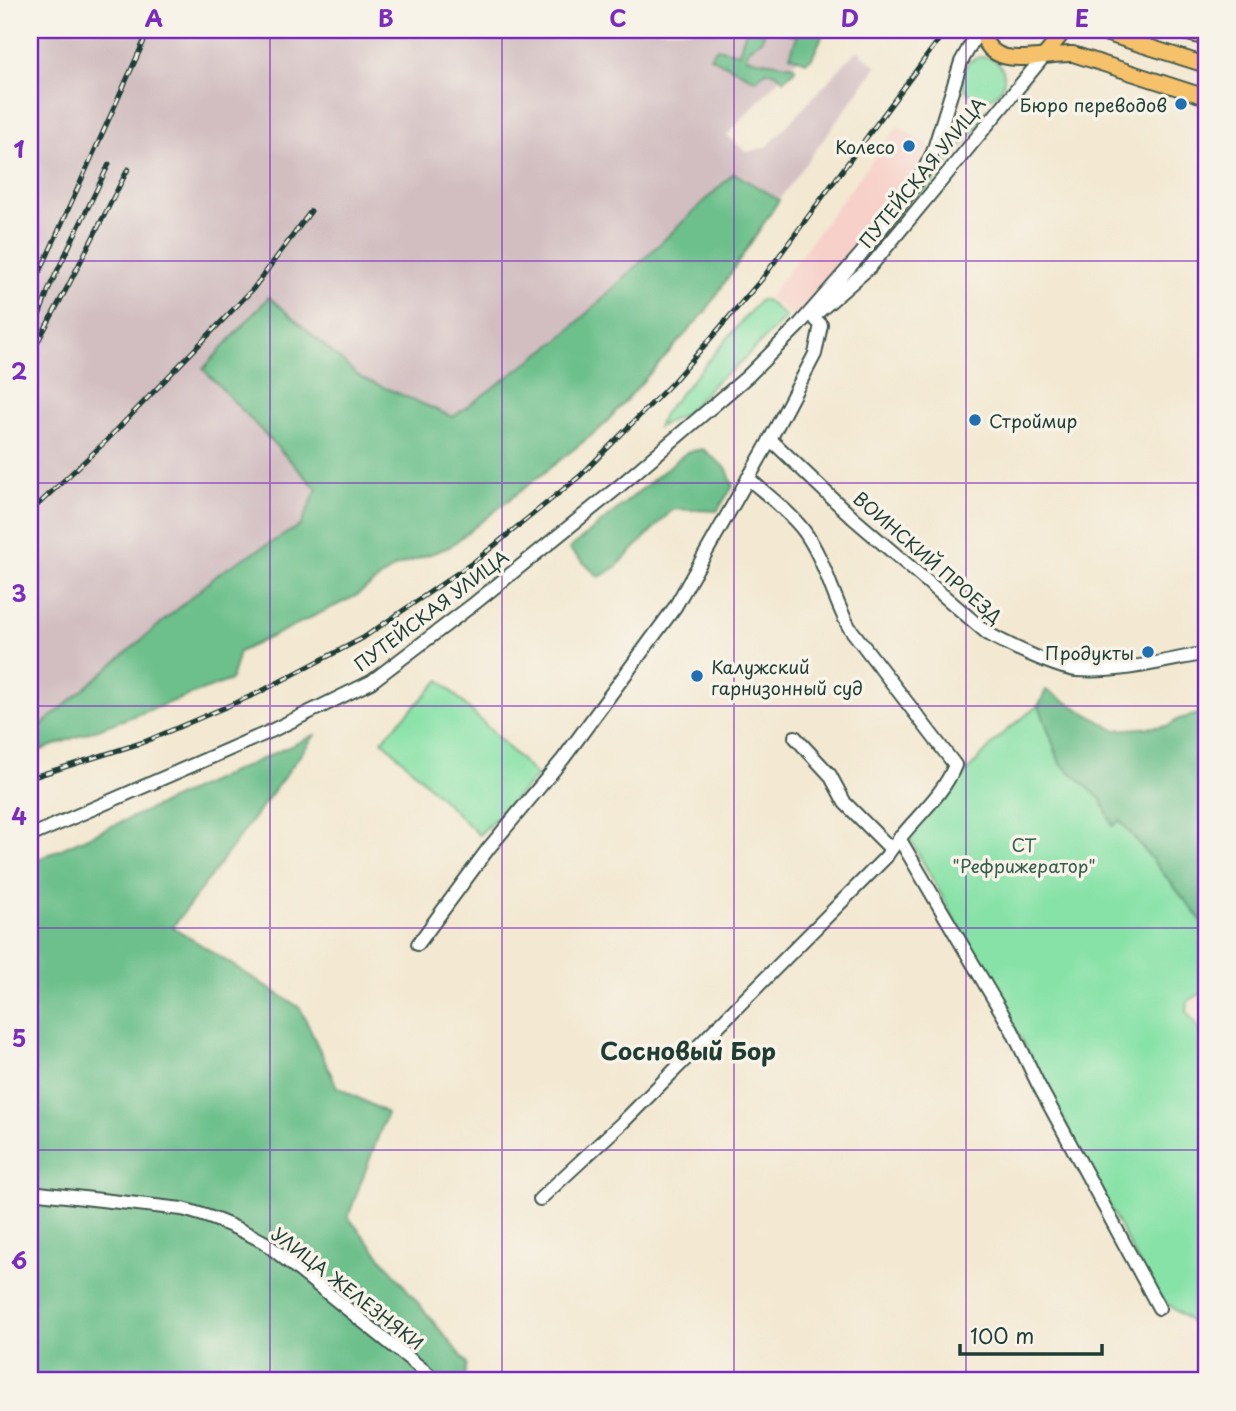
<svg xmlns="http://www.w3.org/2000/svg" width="1236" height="1411" font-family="'Playpen Sans',sans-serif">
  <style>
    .built { fill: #f7d0c9 }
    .industrial { fill: #d2bec1 }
    .green { fill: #87e2a7; stroke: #53906e; stroke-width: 2 }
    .forest { fill: #6dc08c; stroke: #467e60; stroke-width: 2 }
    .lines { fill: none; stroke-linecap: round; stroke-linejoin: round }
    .minor-casing { stroke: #3f574c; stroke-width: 16 }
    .major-casing { stroke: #3f574c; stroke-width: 18 }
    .minor { stroke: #fff; stroke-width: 12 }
    .major { stroke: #f5c16b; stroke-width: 14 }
    .rail-casing { stroke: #1f3d34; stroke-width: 5 }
    .rail { stroke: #f7f3e8; stroke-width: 2.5; stroke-dasharray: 8; stroke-linecap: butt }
    .grid { fill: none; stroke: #7b2cbf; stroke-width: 2; stroke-opacity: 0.55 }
    .poi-dot { fill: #1f6fb2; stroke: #f7f3e8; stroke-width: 2.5 }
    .labels { text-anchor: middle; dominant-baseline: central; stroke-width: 7; stroke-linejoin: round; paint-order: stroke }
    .poi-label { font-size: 18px; fill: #1f3d34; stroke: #f7f3e8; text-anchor: end }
    .street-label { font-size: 18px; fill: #1f3d34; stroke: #f7f3e8 }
    .park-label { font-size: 18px; fill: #345e4b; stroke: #f7f3e8 }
    .district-label { font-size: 24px; font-weight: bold; fill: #1f3d34; stroke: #f7f3e8 }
    .neatline { fill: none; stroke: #7b2cbf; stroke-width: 2.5 }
    .grid-label { font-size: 23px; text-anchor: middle; font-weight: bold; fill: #7b2cbf }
  </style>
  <rect width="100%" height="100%" fill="#f7f3e8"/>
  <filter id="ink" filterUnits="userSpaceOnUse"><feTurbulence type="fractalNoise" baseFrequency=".0143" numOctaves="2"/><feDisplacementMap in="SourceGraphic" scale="14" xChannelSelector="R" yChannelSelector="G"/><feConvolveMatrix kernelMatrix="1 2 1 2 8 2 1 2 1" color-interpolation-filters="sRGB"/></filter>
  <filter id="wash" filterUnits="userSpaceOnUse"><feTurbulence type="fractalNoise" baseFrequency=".00686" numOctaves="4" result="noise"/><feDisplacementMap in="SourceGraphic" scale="28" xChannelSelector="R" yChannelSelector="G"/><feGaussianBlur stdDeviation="1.57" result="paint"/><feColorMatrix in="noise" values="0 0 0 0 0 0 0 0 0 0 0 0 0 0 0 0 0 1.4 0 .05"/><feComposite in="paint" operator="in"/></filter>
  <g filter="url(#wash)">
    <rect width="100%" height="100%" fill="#f3e8d1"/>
    <polygon class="built" points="898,126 929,147 911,180 857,250 796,319 769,297"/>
    <polygon class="industrial" points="30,30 818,30 804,52 727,135 746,152 767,147 857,50 877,66 779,200 734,173 560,339 453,417 360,377 269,297 203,369 317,489 301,525 222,571 30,735"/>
    <g class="green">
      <circle cx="983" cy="78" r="21"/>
      <polygon points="985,110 990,111 877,252 869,257"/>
      <polygon points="760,300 766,300 786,317 735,368 717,380 685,414 658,427 663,414"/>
      <polygon points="440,680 537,776 479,835 382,740"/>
      <polygon points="1039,705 1060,763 1101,799 1112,825 1120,820 1206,926 1206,991 1188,1001 1187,1012 1206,1039 1206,1334 1155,1294 1031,1057 908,835 1001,735"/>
    </g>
    <g class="forest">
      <polygon points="746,30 765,30 762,40 749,48 746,58 794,66 795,70 784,80 776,73 766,71 756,80 710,57 717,48 739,53"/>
      <polygon points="778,30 825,30 812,58 806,62 790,56 797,36"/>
      <polygon points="734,173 779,200 706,311 602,427 449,547 395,567 356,596 239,652 231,680 30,754 30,735 222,571 301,525 317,489 203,369 269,297 360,377 453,417 560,339"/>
      <polygon points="703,449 727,469 733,486 717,511 673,509 615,568 599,577 569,549 687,452"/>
      <polygon points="1046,690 1115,730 1168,726 1179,719 1206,712 1206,926 1120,820 1113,826 1101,799 1060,763 1039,705"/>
      <polygon points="315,735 173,927 300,1008 337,1087 387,1113 348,1217 467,1363 464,1381 30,1381 30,863"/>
    </g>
  </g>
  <g filter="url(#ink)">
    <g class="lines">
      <g class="minor-casing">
        <g id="minor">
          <polyline points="816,314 870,267 1045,55"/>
          <path d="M770,439L853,518L987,633C1004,643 1058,669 1077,670C1120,673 1164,661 1206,653"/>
          <polyline points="795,737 830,775 845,803 891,849"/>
          <polyline points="30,836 271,731 371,682 475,603 616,489 748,376 798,326 861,254 904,200 922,174 933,152 961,62 979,30"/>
          <polyline points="899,838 1012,1030 1038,1084 1159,1308"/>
          <polyline points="418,944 488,849 563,759 675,607 766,447 815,354 821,325 813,317"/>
          <path d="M30,1192L182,1209C211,1216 238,1228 264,1242L437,1381"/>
          <path d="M540,1199L622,1123L886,857C906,824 941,801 955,765L849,627C832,596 825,560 804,531C789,511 767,495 748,478"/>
        </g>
      </g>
      <g class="major-casing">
        <g id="major">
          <path d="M982,30C989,75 1044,52 1073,54L1206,97"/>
          <polyline points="1095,30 1206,65"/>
          <polyline points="1178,30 1206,38"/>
          <polyline points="1045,55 1065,30"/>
        </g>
      </g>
      <use href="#minor" class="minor"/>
      <use href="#major" class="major"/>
      <g class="rail-casing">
        <g id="rail">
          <polyline points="30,294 149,30"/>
          <polyline points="31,338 50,286 109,164"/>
          <polyline points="30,356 68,286 128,169"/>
          <polyline points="30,512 105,442 253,289 311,211"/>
          <polyline points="30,778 144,742 256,694 363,638 475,561 580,476 672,383 762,279 946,30"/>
        </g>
      </g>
      <use href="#rail" class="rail"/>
    </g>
  </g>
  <path class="grid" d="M270,30V1381M502,30V1381M734,30V1381M966,30V1381M30,261H1206M30,483H1206M30,706H1206M30,928H1206M30,1150H1206"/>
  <g class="poi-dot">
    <circle cx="1181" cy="104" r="7"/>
    <circle cx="909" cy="146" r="7"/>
    <circle cx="975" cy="420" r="7"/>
    <circle cx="1148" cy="652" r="7"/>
    <circle cx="697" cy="676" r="7"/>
  </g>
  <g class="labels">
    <g class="poi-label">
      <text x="1167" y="104">Бюро переводов</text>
      <text x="895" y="146">Колесо</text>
      <text x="989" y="420" text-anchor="start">Строймир</text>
      <text x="1134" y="652">Продукты</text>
      <text x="711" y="666" text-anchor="start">Калужский<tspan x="711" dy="21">гарнизонный суд</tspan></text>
    </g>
    <g class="street-label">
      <text transform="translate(922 172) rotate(-51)">ПУТЕЙСКАЯ УЛИЦА</text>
      <text transform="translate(928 557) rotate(41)">ВОИНСКИЙ ПРОЕЗД</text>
      <text transform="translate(431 610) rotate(-37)">ПУТЕЙСКАЯ УЛИЦА</text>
      <text transform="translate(348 1288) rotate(38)">УЛИЦА ЖЕЛЕЗНЯКИ</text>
    </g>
    <g class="park-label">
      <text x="1024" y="844">СТ<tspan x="1024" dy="21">"Рефрижератор"</tspan></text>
    </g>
    <g class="district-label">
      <text x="688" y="1050">Сосновый Бор</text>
    </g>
  </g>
  <rect width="1236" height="1411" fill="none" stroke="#f7f3e8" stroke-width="77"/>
  <path d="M960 1344v10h142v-10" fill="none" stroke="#1f3d34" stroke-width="3.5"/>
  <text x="970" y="1344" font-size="21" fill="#1f3d34" stroke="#f7f3e8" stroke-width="5" paint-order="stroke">100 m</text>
  <rect x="38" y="38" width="1160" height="1334" class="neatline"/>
  <g class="grid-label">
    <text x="154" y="27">A</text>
    <text x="386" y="27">B</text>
    <text x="618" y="27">C</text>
    <text x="850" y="27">D</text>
    <text x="1082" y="27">E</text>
    <text x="19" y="158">1</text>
    <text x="19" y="380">2</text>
    <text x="19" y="602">3</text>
    <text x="19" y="825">4</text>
    <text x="19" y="1047">5</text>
    <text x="19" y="1269">6</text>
  </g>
</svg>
